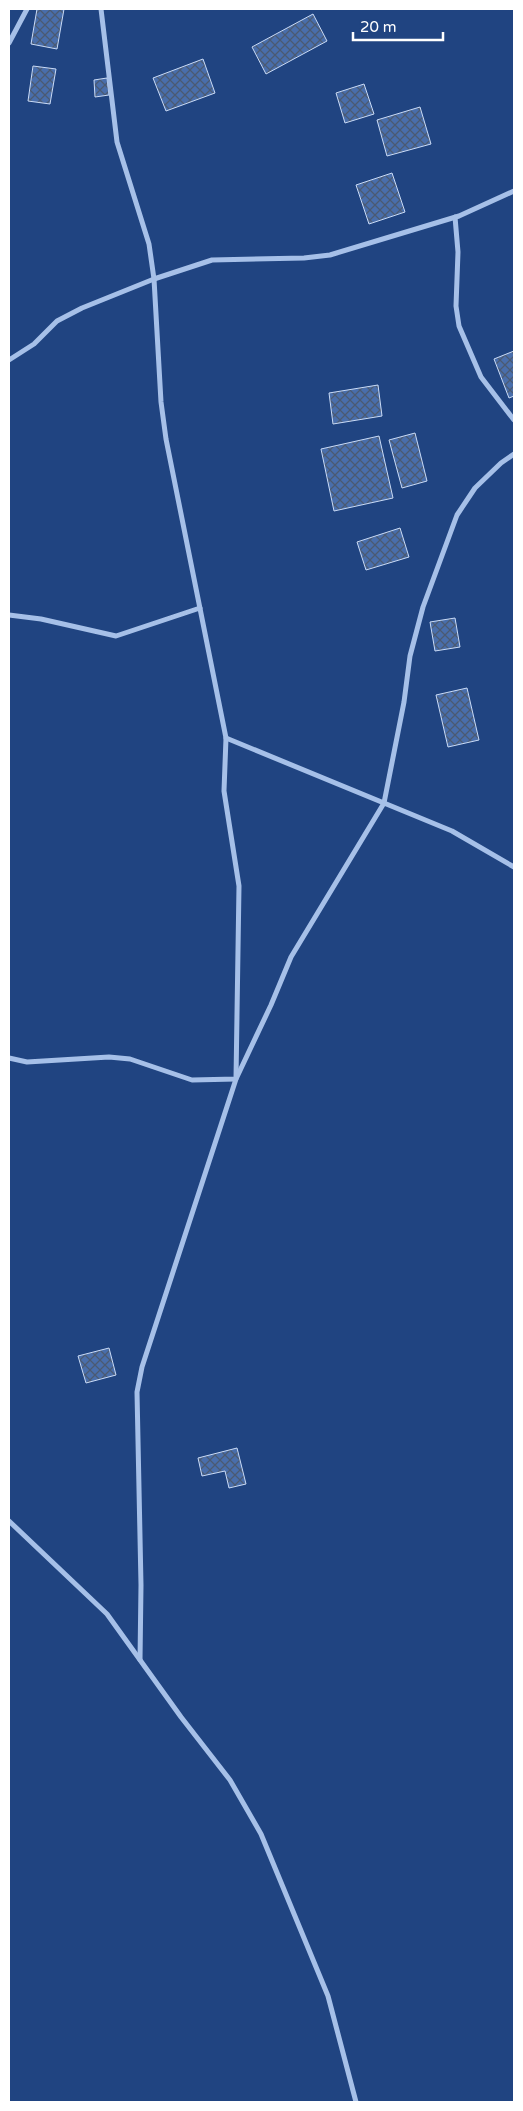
<svg xmlns="http://www.w3.org/2000/svg" width="523" height="2111" font-family="'Varela Round',sans-serif">
  <style>
    .building { fill: url(#building-cross-hatch); stroke: #cadbf6 }
    .lines { fill: none; stroke-linecap: round; stroke-linejoin: round }
    .minor { stroke: #a6c0e8; stroke-width: 5 }
  </style>
  <defs>
    <pattern id="building-cross-hatch" width="8" height="8" patternUnits="userSpaceOnUse" patternTransform="scale(1.25)"><rect width="8" height="8" fill="#496eab"/><path d="M0 0l8 8M0 8l8-8" fill="none" stroke="#4b5a72"/></pattern>
  </defs>
  <rect width="100%" height="100%" fill="#204481"/>
  <g class="building">
    <polygon points="37,9 64,9 57,49 31,44"/>
    <polygon points="313,14 327,41 266,74 252,47"/>
    <polygon points="203,59 215,93 166,111 153,78"/>
    <polygon points="33,66 56,69 50,104 28,101"/>
    <polygon points="107,78 109,95 95,97 94,80"/>
    <polygon points="364,84 374,114 345,123 336,93"/>
    <polygon points="420,107 431,144 387,156 377,120"/>
    <polygon points="392,173 405,212 369,224 356,185"/>
    <polygon points="514,351 514,396 509,398 494,359"/>
    <polygon points="378,385 382,416 333,424 329,393"/>
    <polygon points="415,433 427,481 402,488 389,440"/>
    <polygon points="379,436 393,498 334,511 321,449"/>
    <polygon points="400,528 409,557 366,570 357,542"/>
    <polygon points="455,618 460,647 435,651 430,622"/>
    <polygon points="467,688 479,740 448,747 436,695"/>
    <polygon points="109,1348 116,1375 86,1383 78,1356"/>
    <polygon points="237,1448 246,1484 229,1488 225,1471 202,1476 198,1458"/>
  </g>
  <g class="lines">
    <g class="minor">
      <polyline points="9,43 27,9"/>
      <polyline points="455,217 458,252 456,306 459,326 481,377 514,420"/>
      <polyline points="9,360 34,344 57,321 82,308 154,279 212,260 304,258 330,255 459,216 514,191"/>
      <polyline points="9,615 41,619 116,636 200,608"/>
      <polyline points="226,738 452,831 514,867"/>
      <polyline points="9,1058 27,1062 109,1057 130,1059 192,1080 236,1079 239,886 224,791 226,738 166,439 161,402 154,279 149,244 117,142 101,9"/>
      <polyline points="9,1521 107,1614 181,1717 230,1780 261,1834 328,1996 356,2102"/>
      <polyline points="140,1660 141,1585 137,1392 142,1367 236,1079 271,1005 291,957 384,803 404,702 410,656 423,607 457,515 475,488 501,463 514,454"/>
    </g>
  </g>
  <rect width="523" height="2111" fill="none" stroke="#ffffff" stroke-width="20"/>
  <path d="M353 32v8h90v-8" fill="none" stroke="#ffffff" stroke-width="2.5"/>
  <text x="360" y="32" font-size="15" fill="#ffffff" stroke="#204481" stroke-width="4" paint-order="stroke">20 m</text>
</svg>
